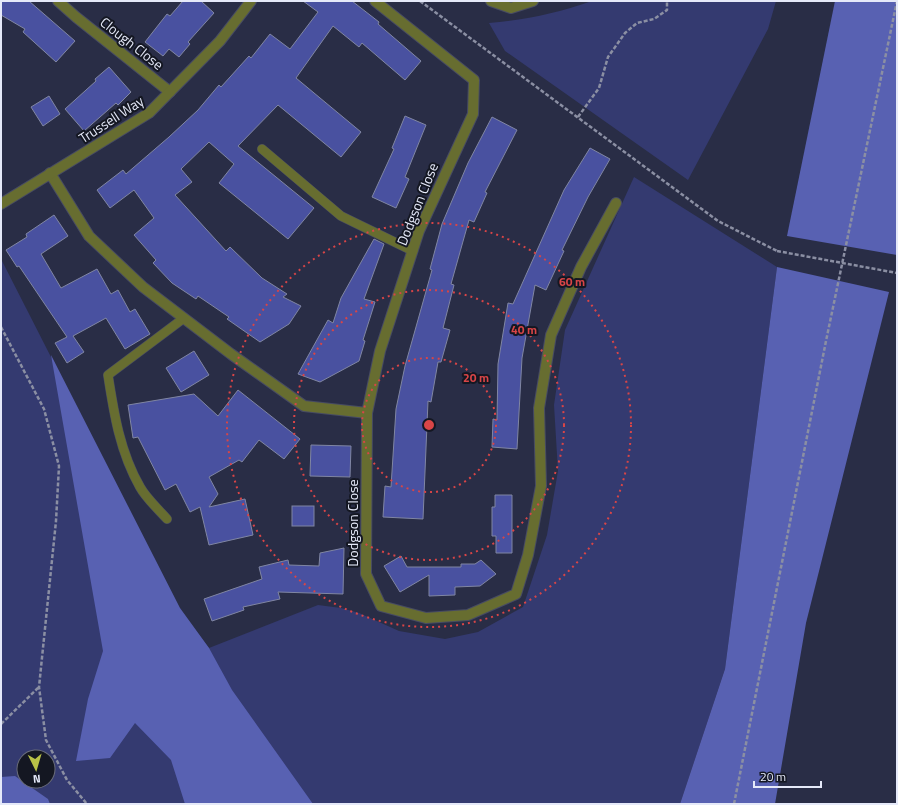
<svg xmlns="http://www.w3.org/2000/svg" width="898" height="805" font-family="'Titillium Web',sans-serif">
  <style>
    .green { fill: #343a70; fill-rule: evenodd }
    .forest { fill: #5861b2 }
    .building { fill: #4951a0; stroke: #8086a3 }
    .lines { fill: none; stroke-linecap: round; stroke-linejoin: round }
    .service-casing { stroke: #474b63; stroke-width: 10 }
    .minor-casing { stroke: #474b63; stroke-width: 12 }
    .path { stroke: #8b8fa3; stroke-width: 2.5; stroke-dasharray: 4 2; stroke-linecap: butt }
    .service { stroke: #676d30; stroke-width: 9 }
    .minor { stroke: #676d30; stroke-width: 10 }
    .path-bridge { stroke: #8b8fa3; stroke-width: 2.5; stroke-dasharray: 4 2; stroke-linecap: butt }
    .ring { fill: none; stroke: #d84547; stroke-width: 2; stroke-dasharray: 2 4 }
    .labels { text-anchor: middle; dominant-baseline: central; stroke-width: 4; stroke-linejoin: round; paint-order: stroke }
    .street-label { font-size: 14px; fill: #e5e9f9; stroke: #141722 }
    .centre { fill: #d84547; stroke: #141722; stroke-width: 2 }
    .ring-label { font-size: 12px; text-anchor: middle; font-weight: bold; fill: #d84547; stroke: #141722; stroke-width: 4; stroke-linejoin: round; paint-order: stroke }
  </style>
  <rect width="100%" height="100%" fill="#292d46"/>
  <g class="green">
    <path d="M592,1H776L768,29L688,180L505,51L489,23C525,20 558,13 592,1Z"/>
    <path d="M634,177L777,267L725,669L680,804H1V259L179,608L209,648L318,605L341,608L359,613L399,631L445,639L478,632L523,607L547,535L558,471L554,405L565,330ZM24,757H48V781H24Z"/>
  </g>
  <g class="forest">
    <polygon points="835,1 897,1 897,255 787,236"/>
    <polygon points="777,267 889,292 806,623 775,804 680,804 725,669"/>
    <polygon points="51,355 180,608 209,648 232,690 313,804 185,804 171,760 135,723 110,758 76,761 88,699 103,651"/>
    <polygon points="15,776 48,799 50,804 1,804 1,777"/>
  </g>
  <g class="building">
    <polygon points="1,1 29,1 75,41 56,62 23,32 25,29 1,15"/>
    <polygon points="183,1 201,1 214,13 188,42 190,44 179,57 169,49 163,56 145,42 167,14 170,16"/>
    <polygon points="303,1 352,1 379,22 378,24 421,61 405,80 362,43 359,47 333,26 296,78 361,132 341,157 278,105 238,146 314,208 288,239 219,183 234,164 209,142 181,169 192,182 175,195 226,251 230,247 262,278 287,294 283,297 301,306 289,324 260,342 227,319 229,317 198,296 196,299 172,283 153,263 156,260 134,235 154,218 134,190 110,208 97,190 123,170 126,174 169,137 198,110 219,85 221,87 249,56 251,58 270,34 290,49 318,12"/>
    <polygon points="109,67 131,92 118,105 116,103 84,131 65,109 96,81 95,79"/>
    <polygon points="49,96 60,114 43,126 31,107"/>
    <polygon points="405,116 426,125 405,177 409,179 396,208 372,197 394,149 392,148"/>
    <polygon points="492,117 517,130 485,192 487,193 474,222 469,220 451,284 454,285 443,328 450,330 441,362 438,362 431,402 428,401 423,519 383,517 385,486 391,487 396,409 405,366 432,270 430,269 442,224 468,163"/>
    <polygon points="590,148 610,159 588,197 562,250 564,251 546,290 535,285 522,358 517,449 492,447 493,419 497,420 498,364 508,303 513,304 564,190"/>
    <polygon points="54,215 68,236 41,254 61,288 97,269 111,294 118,290 130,312 135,309 150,334 125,349 106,318 73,336 84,352 67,363 55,343 67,337 19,266 17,267 6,250 27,237 26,234"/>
    <polygon points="374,239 384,244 364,299 375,302 363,340 365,341 359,361 320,382 298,374 328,320 333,323 341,298"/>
    <polygon points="194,351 209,375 181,392 166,368"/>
    <polygon points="238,390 300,439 284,459 259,440 242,462 239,460 209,477 218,494 209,507 245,499 253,535 209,545 200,507 190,512 176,484 165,490 138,437 133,438 128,405 194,394 218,416"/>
    <polygon points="311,445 351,446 350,477 310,476"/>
    <polygon points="495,495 512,495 512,553 496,553 496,536 492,536 492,507 495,507"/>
    <rect x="292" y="506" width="22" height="20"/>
    <polygon points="344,548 343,594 278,592 280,599 243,607 244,610 212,621 204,599 262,579 259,567 288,560 289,565 319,566 320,553"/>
    <polygon points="401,556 407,567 461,567 461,564 475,564 481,560 496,574 480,586 455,587 455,595 429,596 429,575 400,592 384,566"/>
  </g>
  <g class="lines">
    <g class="service-casing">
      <g id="service">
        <polyline points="262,149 341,216 413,251"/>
        <path d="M167,519C158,509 146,498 140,487C120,452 114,414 108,375L184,318"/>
      </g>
    </g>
    <g class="minor-casing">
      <g id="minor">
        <polyline points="58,1 76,17 170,92"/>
        <polyline points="375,1 474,80 473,114 419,231 380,351 367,413 366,574 381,606 426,618 468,615 516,594 528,555 541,486 539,408 551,335 581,267 616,203"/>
        <polyline points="491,1 511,8 533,1"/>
        <polyline points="50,173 89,236 143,287 231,354 304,406 367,413"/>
        <polyline points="1,204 149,113 220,41 251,1"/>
      </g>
    </g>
    <g class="path">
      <polyline points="420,1 718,221 777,251"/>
      <polyline points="578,117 599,88 608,57 625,33 637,23 654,19 667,10 667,1"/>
      <polyline points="1,327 44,409 59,466 56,521 39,687 46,740 67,780 87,804"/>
      <polyline points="1,724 39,687"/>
      <polyline points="734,804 826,341 897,1"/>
    </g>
    <use href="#service" class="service"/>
    <use href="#minor" class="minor"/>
    <polyline class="path-bridge" points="777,251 897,273"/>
  </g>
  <g class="ring">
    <circle cx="429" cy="425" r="67"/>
    <circle cx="429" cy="425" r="135"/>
    <circle cx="429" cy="425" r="202"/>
  </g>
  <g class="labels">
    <g class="street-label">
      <text transform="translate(132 43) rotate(38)">Clough Close</text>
      <text transform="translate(111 119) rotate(-33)">Trussell Way</text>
      <text transform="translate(417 204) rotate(-68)">Dodgson Close</text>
      <text transform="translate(352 523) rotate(-90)">Dodgson Close</text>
    </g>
  </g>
  <circle cx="429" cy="425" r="6" class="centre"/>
  <g class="ring-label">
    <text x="572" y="286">60 m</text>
    <text x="524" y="334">40 m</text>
    <text x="476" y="382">20 m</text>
  </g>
  <rect width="898" height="805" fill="none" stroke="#e5e9f9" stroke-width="4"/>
  <g transform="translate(36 769) rotate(175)"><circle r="19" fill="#141722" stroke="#686b78"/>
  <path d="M0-3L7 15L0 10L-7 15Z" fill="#b8c147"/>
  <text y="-6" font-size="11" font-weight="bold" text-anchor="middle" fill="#e5e9f9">N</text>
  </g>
  <path d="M754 781v6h67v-6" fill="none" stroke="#e5e9f9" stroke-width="2"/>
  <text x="760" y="781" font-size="12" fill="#e5e9f9" stroke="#141722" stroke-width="3" paint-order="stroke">20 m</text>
</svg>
